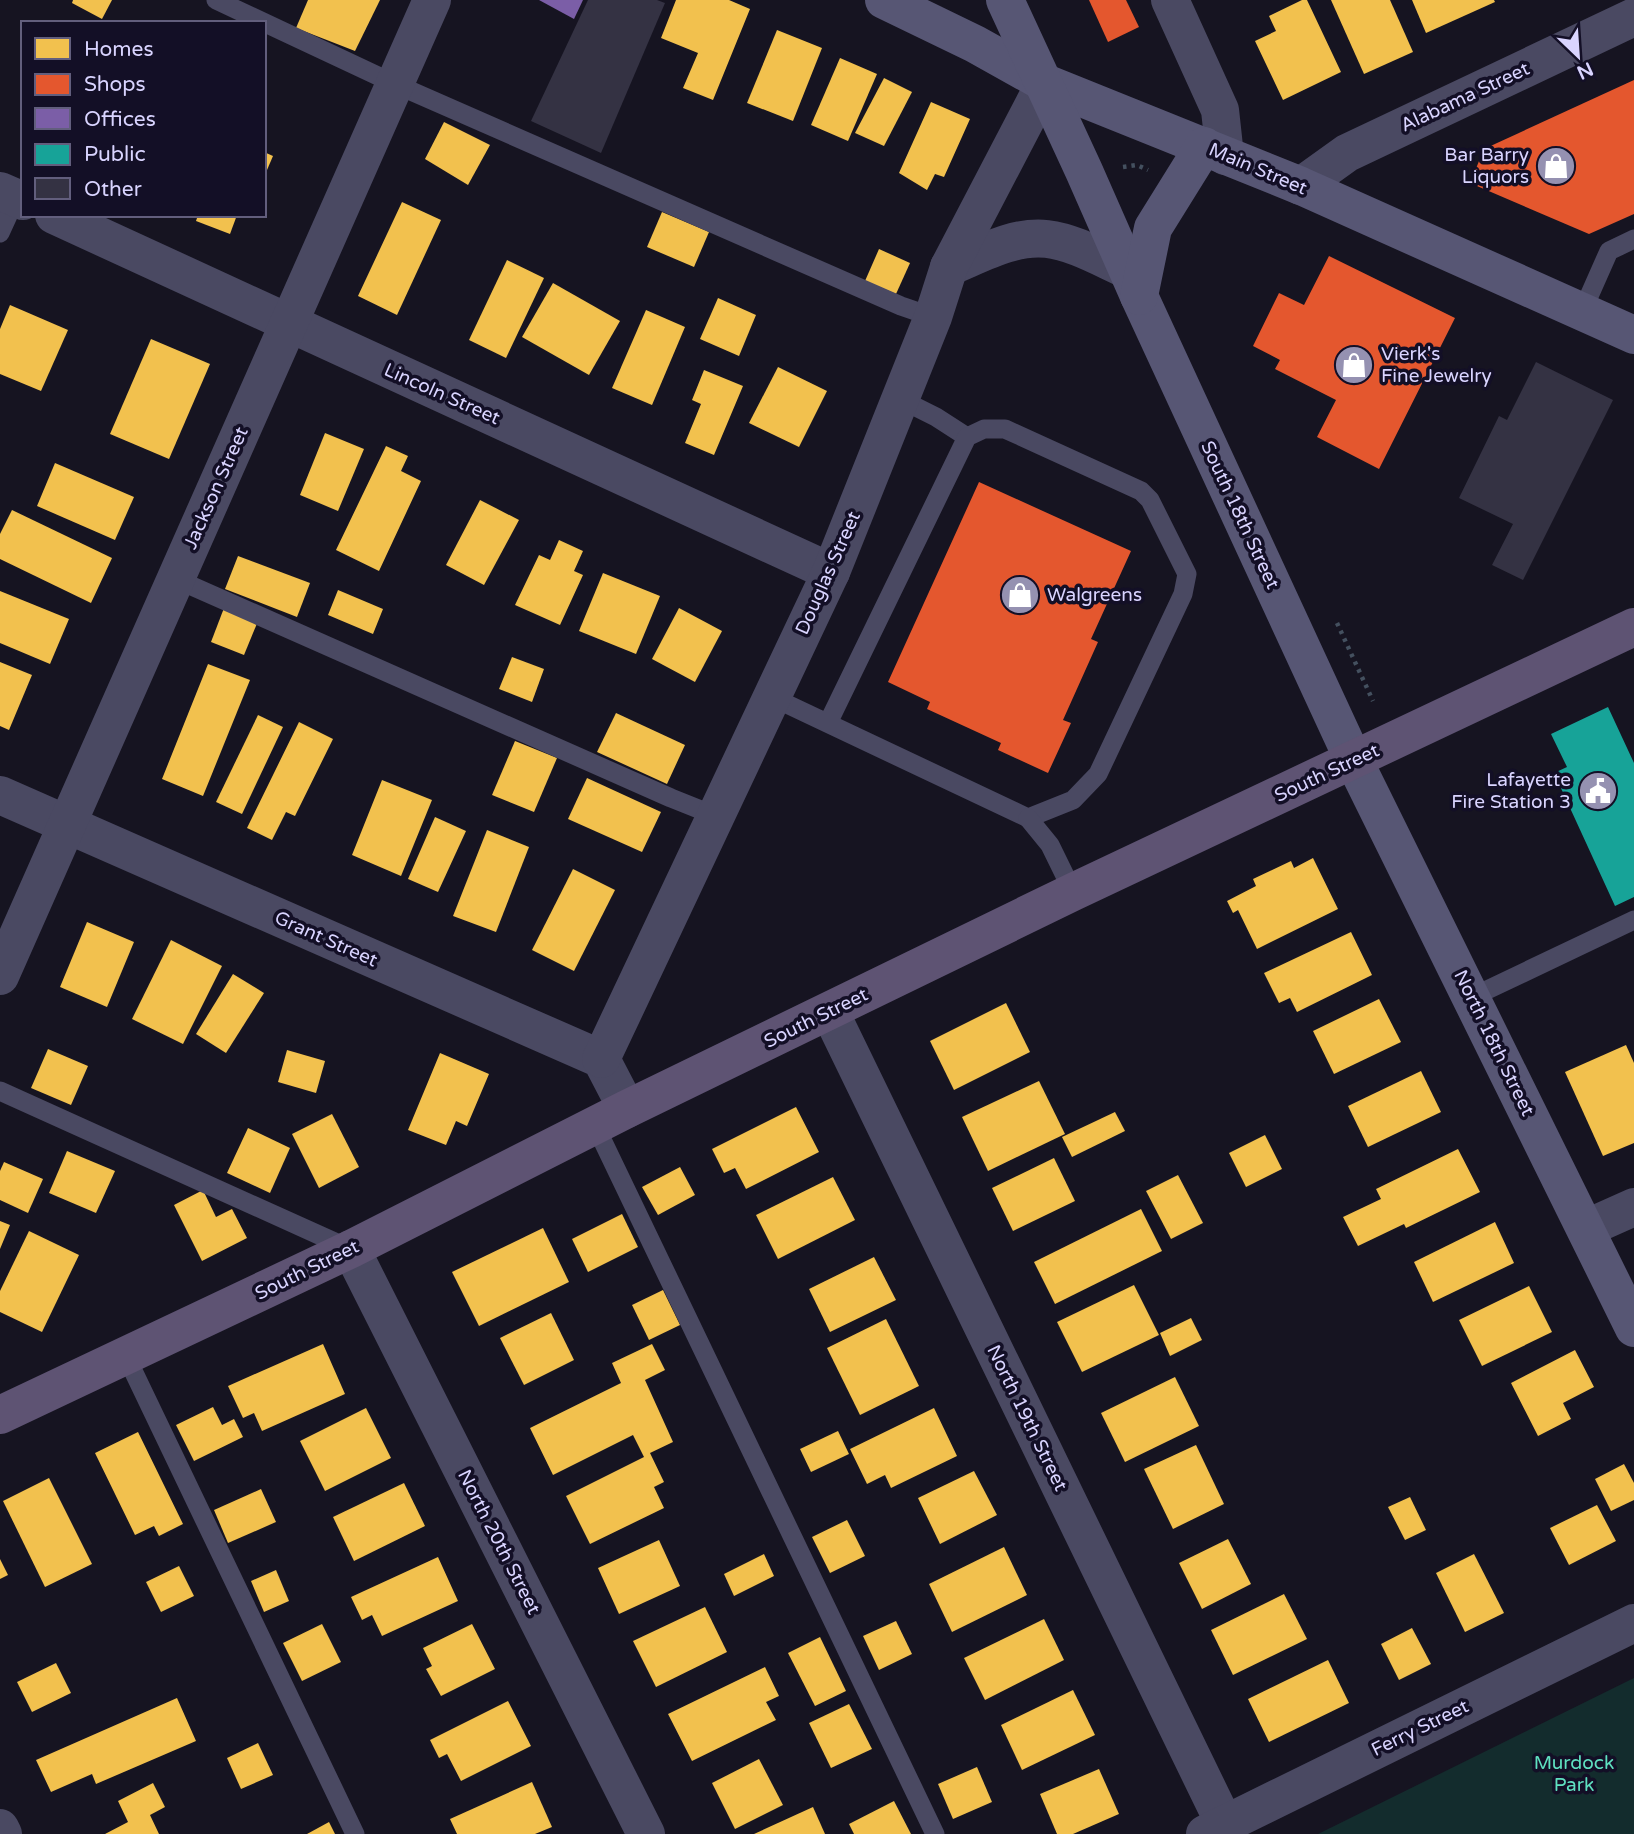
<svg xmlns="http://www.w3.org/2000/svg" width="1634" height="1834" font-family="'Varela Round',sans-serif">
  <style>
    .green { fill: #132c2d }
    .homes { fill: #f2c14e }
    .shops { fill: #e4572e }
    .offices { fill: #7b5ea7 }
    .public { fill: #17a398 }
    .building { fill: #343243 }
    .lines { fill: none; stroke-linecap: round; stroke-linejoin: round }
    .path { stroke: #44505f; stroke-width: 4.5; stroke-dasharray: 3.5 5; stroke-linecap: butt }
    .lane { stroke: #4a4962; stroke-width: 19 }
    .street { stroke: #4a4962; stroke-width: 38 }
    .secondary { stroke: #575674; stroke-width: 38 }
    .primary { stroke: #5e5373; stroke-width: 38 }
    .labels { text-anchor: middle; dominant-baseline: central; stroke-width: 7; stroke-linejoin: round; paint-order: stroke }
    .street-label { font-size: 19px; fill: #d9d4ff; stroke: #130f26 }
    .poi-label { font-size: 19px; fill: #d9d4ff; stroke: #130f26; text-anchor: end }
    .park-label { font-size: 19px; fill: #5fe0c0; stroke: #130f26 }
  </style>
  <rect width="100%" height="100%" fill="#161421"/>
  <polygon class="green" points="1634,1678 1634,1834 1318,1834"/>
  <g class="homes">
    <polygon points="73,0 112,0 102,19 72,3"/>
    <polygon points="308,0 380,0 355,51 296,28"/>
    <polygon points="676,0 729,0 750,9 713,100 683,88 698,53 661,38"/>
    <polygon points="1302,0 1307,0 1341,72 1283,100 1255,41 1276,31 1269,16"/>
    <polygon points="1331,0 1390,0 1413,52 1364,74"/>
    <polygon points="1412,0 1494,0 1495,2 1426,33"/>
    <polygon points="777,30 822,48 793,121 747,103"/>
    <polygon points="840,58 877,74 848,141 811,125"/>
    <polygon points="884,78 912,92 884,146 855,133"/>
    <polygon points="931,102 970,119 944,177 935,174 927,190 899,173"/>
    <polygon points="444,122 490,145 468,185 425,159"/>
    <polygon points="264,152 273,156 264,177"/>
    <polygon points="402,202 441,220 397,315 358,296"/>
    <polygon points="662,212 709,232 694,267 647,247"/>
    <polygon points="198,215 237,215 230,234 196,221"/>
    <polygon points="879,249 910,263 896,294 865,281"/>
    <polygon points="507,260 544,278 506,358 469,340"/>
    <polygon points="553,283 620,321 589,375 522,337"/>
    <polygon points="718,298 756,315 739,356 700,339"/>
    <polygon points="10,305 68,330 41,391 0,374 0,329"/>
    <polygon points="646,310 685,327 652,405 612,388"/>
    <polygon points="151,339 210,364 169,459 110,434"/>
    <polygon points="778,367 827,391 799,447 749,423"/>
    <polygon points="704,370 743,386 714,455 685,443 701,404 692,400"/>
    <polygon points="325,433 364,449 338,511 300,495"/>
    <polygon points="386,446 408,456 401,471 421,481 379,571 336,550"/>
    <polygon points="55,463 134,497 115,540 37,506"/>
    <polygon points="480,500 519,520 484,585 446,565"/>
    <polygon points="12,510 112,558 91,603 0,559 0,534"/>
    <polygon points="559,540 583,551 574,571 583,575 560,625 515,605 539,555 550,560"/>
    <polygon points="238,556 310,583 297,617 225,589"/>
    <polygon points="603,573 660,596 636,654 579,631"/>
    <polygon points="338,590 383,609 373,634 328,615"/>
    <polygon points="0,591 69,619 50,664 0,643"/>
    <polygon points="224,608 258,621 244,655 211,642"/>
    <polygon points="679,608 722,631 695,682 652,659"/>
    <polygon points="512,657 544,669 532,702 499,689"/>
    <polygon points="0,662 32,675 9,730 0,726"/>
    <polygon points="208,664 250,680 203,796 162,779"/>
    <polygon points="616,713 685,745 667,784 597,752"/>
    <polygon points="258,715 283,727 242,814 216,802"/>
    <polygon points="299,722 333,739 295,816 286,812 272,840 247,828"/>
    <polygon points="515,741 557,758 534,812 492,795"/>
    <polygon points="587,778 661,812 642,852 568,819"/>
    <polygon points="382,780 432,800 401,876 352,855"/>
    <polygon points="435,817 466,831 438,892 408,879"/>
    <polygon points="487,830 529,847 496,932 453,916"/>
    <polygon points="1313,858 1338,909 1257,949 1238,910 1233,913 1227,901 1256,886 1253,879 1291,861 1294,868"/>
    <polygon points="573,869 615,890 574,971 532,950"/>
    <polygon points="87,922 134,942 107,1007 60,987"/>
    <polygon points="1351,932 1372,975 1297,1012 1290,998 1279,1003 1264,973"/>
    <polygon points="171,940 222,966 183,1044 132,1019"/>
    <polygon points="233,974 264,993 226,1053 196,1034"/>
    <polygon points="1379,999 1401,1042 1334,1074 1313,1031"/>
    <polygon points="1006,1003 1030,1052 954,1090 930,1041"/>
    <polygon points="1626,1045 1634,1063 1634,1143 1603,1156 1565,1072"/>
    <polygon points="48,1049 88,1066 71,1105 31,1088"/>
    <polygon points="287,1050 325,1061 316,1093 278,1082"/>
    <polygon points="440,1053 489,1074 467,1126 456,1121 446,1145 408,1130"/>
    <polygon points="1421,1071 1441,1112 1368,1147 1348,1106"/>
    <polygon points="1039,1081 1065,1134 988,1171 962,1117"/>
    <polygon points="796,1107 819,1152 746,1189 735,1168 724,1173 712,1149"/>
    <polygon points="1115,1112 1125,1131 1072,1157 1062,1137"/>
    <polygon points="332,1114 359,1167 319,1188 292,1134"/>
    <polygon points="248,1128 290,1148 270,1193 227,1173"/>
    <polygon points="1265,1135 1282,1169 1246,1187 1229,1153"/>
    <polygon points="1458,1149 1480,1192 1406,1228 1404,1224 1358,1246 1343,1217 1381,1199 1376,1189"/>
    <polygon points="67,1151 115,1171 96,1213 49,1193"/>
    <polygon points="1054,1158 1075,1201 1013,1231 992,1188"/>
    <polygon points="4,1162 43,1179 28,1213 0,1200 0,1171"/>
    <polygon points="680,1167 695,1195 658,1215 642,1187"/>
    <polygon points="1178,1175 1203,1223 1171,1239 1146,1191"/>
    <polygon points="833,1177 855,1220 778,1259 756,1215"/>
    <polygon points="203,1190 216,1217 232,1209 247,1238 202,1261 174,1205"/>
    <polygon points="1141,1209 1162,1251 1055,1304 1034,1262"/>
    <polygon points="622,1214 638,1247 588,1272 572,1239"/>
    <polygon points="0,1221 10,1225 0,1249"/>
    <polygon points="1495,1222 1514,1263 1433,1302 1414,1262"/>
    <polygon points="543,1228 569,1282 479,1326 452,1272"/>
    <polygon points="29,1231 79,1255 42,1332 0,1312 0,1291"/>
    <polygon points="874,1257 896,1300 830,1332 809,1289"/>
    <polygon points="1134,1285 1159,1335 1082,1372 1057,1322"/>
    <polygon points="1529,1286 1552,1332 1482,1366 1459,1320"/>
    <polygon points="663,1290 680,1325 649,1340 632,1305"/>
    <polygon points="551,1313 574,1360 524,1385 500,1338"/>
    <polygon points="1191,1318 1202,1340 1170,1356 1160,1333"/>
    <polygon points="886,1319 919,1386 860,1415 827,1348"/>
    <polygon points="323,1344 345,1394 262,1431 254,1413 243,1418 228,1386"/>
    <polygon points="652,1344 665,1370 645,1380 673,1442 650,1453 664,1482 654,1487 664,1508 590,1544 566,1496 644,1457 633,1435 553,1475 530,1428 621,1383 612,1363"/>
    <polygon points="1575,1350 1594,1387 1563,1403 1571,1419 1538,1436 1511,1383"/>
    <polygon points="1175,1377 1199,1426 1125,1462 1101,1413"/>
    <polygon points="213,1407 222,1425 234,1419 243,1437 194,1461 176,1425"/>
    <polygon points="366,1408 391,1458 325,1491 300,1441"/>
    <polygon points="934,1408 957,1456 891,1488 885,1475 867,1484 850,1449"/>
    <polygon points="838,1431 849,1454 811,1472 800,1449"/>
    <polygon points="138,1432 183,1524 159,1536 154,1526 135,1535 95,1453"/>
    <polygon points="1196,1445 1224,1504 1173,1529 1144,1469"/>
    <polygon points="1624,1464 1634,1483 1634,1500 1611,1511 1595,1479"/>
    <polygon points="974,1471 997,1515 940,1544 918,1498"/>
    <polygon points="49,1478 92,1564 45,1587 3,1501"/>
    <polygon points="404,1483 425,1526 354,1561 333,1517"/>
    <polygon points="261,1489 276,1522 228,1543 214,1510"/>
    <polygon points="1410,1497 1426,1530 1405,1540 1388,1507"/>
    <polygon points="1597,1505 1616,1541 1569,1565 1550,1528"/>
    <polygon points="847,1520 865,1556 830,1573 812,1537"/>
    <polygon points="1228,1539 1251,1584 1202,1609 1179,1563"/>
    <polygon points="659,1540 680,1586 619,1614 598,1568"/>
    <polygon points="1004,1547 1027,1595 952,1632 929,1584"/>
    <polygon points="764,1554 774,1576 734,1596 724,1574"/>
    <polygon points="1474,1554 1504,1613 1465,1632 1436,1573"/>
    <polygon points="438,1557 458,1601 382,1636 372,1615 362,1620 351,1597"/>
    <polygon points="0,1559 8,1575 0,1579"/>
    <polygon points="179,1566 194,1596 161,1612 146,1582"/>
    <polygon points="276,1570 289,1601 264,1612 251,1581"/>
    <polygon points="1284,1594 1307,1639 1233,1675 1211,1630"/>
    <polygon points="705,1607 727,1652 656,1687 633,1641"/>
    <polygon points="1044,1619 1064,1660 985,1700 964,1658"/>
    <polygon points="896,1621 912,1654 879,1670 863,1636"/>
    <polygon points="322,1624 341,1662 302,1681 283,1643"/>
    <polygon points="472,1624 495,1669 441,1696 426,1669 432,1666 423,1648"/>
    <polygon points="1412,1628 1431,1664 1399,1680 1381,1644"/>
    <polygon points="820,1637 846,1691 815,1706 788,1653"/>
    <polygon points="1328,1660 1349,1703 1269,1742 1248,1699"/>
    <polygon points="56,1663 71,1693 32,1712 17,1682"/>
    <polygon points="765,1667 779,1696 766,1702 776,1720 692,1761 668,1714"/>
    <polygon points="1073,1690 1095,1735 1022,1770 1001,1725"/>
    <polygon points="177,1698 196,1741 96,1784 92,1774 51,1792 36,1760"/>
    <polygon points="508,1701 531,1746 461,1781 447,1754 439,1758 430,1740"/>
    <polygon points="849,1704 872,1749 831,1768 809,1723"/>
    <polygon points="258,1743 273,1775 241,1789 227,1758"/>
    <polygon points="759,1759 783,1805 735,1829 712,1783"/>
    <polygon points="977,1767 992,1802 953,1819 938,1784"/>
    <polygon points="1099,1769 1119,1814 1073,1834 1057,1834 1040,1794"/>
    <polygon points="532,1782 552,1827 535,1834 457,1834 450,1819"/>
    <polygon points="153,1783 165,1807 150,1815 159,1834 105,1834 128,1822 118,1801"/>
    <polygon points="894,1801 911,1834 854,1834 849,1824"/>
    <polygon points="813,1807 825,1834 754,1834"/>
    <polygon points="329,1822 335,1834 307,1834"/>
  </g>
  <g class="shops">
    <polygon points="1089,0 1126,0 1139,27 1108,42"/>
    <polygon points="1634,80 1634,214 1589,234 1470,183 1484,149"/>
    <polygon points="1329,256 1455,318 1379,469 1317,437 1336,400 1275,369 1280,360 1253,346 1279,293 1304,305"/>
    <polygon points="979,482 1131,551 1091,639 1098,642 1063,720 1071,723 1048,773 998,750 1001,743 927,709 930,702 888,682"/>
  </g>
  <polygon class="offices" points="539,0 583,0 574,19"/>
  <polygon class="public" points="1608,707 1634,763 1634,897 1615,906 1554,773 1567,767 1551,734"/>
  <g class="building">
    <polygon points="588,0 657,0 665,3 601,153 531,121"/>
    <polygon points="1536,362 1613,400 1523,580 1492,565 1513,524 1459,498 1499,416 1507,420"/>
  </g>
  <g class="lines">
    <g class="path">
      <polyline points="1123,167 1137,165 1148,170"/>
      <polyline points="1337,623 1373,701"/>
    </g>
    <g class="lane">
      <polyline points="216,0 395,84 901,306 933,317"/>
      <polyline points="0,233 16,198"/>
      <polyline points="1582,312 1609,251 1634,239"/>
      <polyline points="900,399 936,417 967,437"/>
      <polyline points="176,579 671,798 716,816"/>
      <polyline points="772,697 1028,818 1073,800 1098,774 1183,594 1187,574 1150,500 1141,491 1005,429 984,429 967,437 828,723"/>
      <polyline points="1028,818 1050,845 1073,892"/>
      <polyline points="1487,990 1634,920"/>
      <polyline points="0,1091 350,1249"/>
      <polyline points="595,1125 935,1834"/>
      <polyline points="126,1356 355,1834"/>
    </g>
    <g class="street">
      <polyline points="1170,0 1220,110 1225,156"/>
      <polyline points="1301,186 1347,153 1634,17"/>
      <polyline points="0,191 23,201"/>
      <polyline points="54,215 831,572"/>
      <path d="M949,267C979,255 1013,235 1047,239C1074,242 1103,259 1128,270"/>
      <polyline points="0,795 601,1059 627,1109"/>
      <polyline points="0,976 432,0"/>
      <polyline points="830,1012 1225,1825"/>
      <polyline points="601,1059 831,572 933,317 949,267 1045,83"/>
      <polyline points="1587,1228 1634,1207"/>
      <polyline points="351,1249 646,1834"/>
      <polyline points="0,1828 3,1834"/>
      <polyline points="1205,1834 1634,1623"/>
    </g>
    <g class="secondary">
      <polyline points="884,0 975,44 1045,83 1301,186 1634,335"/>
      <polyline points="1005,0 1084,171 1139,296 1353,759 1634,1328"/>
      <polyline points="1139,296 1153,228 1204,146"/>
    </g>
    <polyline class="primary" points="0,1415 351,1249 627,1109 1073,892 1634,627"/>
  </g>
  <defs>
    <g id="shop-disc" transform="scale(2.0125)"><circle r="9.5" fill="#9591b1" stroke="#130f26"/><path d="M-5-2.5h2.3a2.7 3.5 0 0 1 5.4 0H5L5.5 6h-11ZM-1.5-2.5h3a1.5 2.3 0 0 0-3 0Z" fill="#fff"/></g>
    <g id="civic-disc" transform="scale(2.0125)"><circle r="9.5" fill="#9591b1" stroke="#130f26"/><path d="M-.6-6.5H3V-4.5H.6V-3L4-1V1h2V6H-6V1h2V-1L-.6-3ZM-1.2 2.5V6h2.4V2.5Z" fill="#fff"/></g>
  </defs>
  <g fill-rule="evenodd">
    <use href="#shop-disc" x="1556" y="166"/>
    <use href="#shop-disc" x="1354" y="365"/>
    <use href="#shop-disc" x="1020" y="595"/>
    <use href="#civic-disc" x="1598" y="791"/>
  </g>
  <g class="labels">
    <g class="street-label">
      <text transform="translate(1465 97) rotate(-25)">Alabama Street</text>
      <text transform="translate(1258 169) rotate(23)">Main Street</text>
      <text transform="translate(442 394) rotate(24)">Lincoln Street</text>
      <text transform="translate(216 488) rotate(-66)">Jackson Street</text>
      <text transform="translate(1240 515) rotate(65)">South 18th Street</text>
      <text transform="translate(828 573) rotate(-66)">Douglas Street</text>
      <text transform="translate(1327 773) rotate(-25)">South Street</text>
      <text transform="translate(326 939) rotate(24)">Grant Street</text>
      <text transform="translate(816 1018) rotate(-26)">South Street</text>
      <text transform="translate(1494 1043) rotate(64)">North 18th Street</text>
      <text transform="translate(307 1270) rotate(-26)">South Street</text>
      <text transform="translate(1027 1418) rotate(64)">North 19th Street</text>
      <text transform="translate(499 1542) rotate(63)">North 20th Street</text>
      <text transform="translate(1420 1728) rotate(-26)">Ferry Street</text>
    </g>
    <g class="poi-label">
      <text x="1529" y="155">Bar Barry<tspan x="1529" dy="22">Liquors</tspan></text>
      <text x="1381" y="354" text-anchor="start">Vierk's<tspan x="1381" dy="22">Fine Jewelry</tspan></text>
      <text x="1047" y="595" text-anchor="start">Walgreens</text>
      <text x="1571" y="780">Lafayette<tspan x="1571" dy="22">Fire Station 3</tspan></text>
    </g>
    <g class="park-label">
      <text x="1574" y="1763">Murdock<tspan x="1574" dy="22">Park</tspan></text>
    </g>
  </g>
  <rect x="21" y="21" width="245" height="196" fill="#130f26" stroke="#625e7d" stroke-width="2"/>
  <rect x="35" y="38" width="35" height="21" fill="#f2c14e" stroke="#625e7d" stroke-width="2"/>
  <text x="84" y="56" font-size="21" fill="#d9d4ff">Homes</text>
  <rect x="35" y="74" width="35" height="21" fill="#e4572e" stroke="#625e7d" stroke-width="2"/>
  <text x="84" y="91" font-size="21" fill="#d9d4ff">Shops</text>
  <rect x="35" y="108" width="35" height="21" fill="#7b5ea7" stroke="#625e7d" stroke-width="2"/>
  <text x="84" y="126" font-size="21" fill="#d9d4ff">Offices</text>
  <rect x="35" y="144" width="35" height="21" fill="#17a398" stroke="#625e7d" stroke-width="2"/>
  <text x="84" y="161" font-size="21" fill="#d9d4ff">Public</text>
  <rect x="35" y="178" width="35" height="21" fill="#343243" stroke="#625e7d" stroke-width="2"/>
  <text x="84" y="196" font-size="21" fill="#d9d4ff">Other</text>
  <g transform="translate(1578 56) rotate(155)" stroke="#130f26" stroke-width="5" paint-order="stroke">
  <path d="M0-5L12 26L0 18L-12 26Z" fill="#d9d4ff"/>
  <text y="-10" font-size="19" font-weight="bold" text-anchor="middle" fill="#d9d4ff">N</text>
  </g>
</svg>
